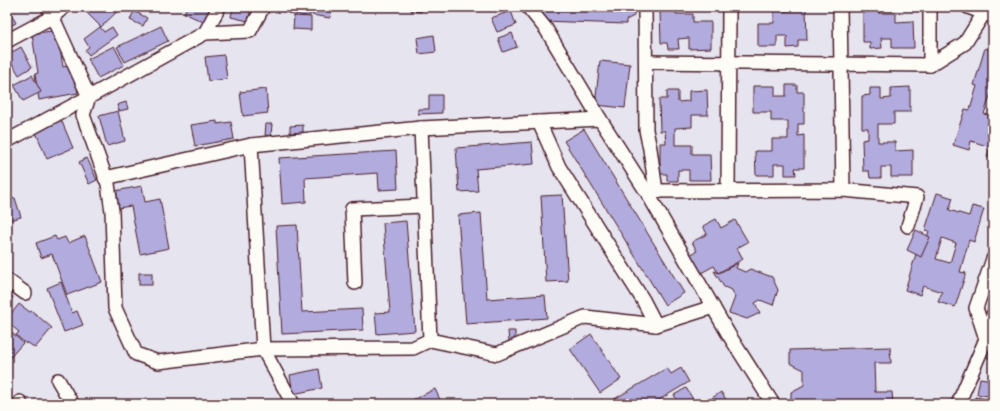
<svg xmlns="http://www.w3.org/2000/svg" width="1000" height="411" font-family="Itim,sans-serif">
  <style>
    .building { fill: #b2abdd; stroke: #4a1f2b; fill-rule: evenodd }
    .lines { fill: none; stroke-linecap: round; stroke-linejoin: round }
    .street-casing { stroke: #4a1f2b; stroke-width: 16 }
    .street { stroke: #fdfcf7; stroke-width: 13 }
  </style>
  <rect width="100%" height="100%" fill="#e6e4ef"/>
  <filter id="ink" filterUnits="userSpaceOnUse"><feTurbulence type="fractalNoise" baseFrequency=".025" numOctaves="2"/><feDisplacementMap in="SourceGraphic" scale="8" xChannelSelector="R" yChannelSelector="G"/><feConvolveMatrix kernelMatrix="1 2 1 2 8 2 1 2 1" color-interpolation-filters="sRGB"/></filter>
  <g filter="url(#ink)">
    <g class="building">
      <polygon points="85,7 122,7 101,27 83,9"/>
      <polygon points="187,7 216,7 208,24 184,13"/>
      <polygon points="233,7 251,7 248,21 231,17"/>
      <polygon points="278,7 298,7 296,16 277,9"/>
      <polygon points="314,7 332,7 330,18 312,15"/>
      <polygon points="412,7 422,7 421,12 411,11"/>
      <polygon points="542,7 634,7 634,16 626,20 626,24 542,21"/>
      <polygon points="666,7 676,7 676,14 693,14 693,22 711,22 711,48 689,49 689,38 678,39 679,49 668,49 667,43 661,43 660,11 666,11"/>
      <polygon points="791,7 806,8 807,40 798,40 798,47 787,48 787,36 777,36 777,47 758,47 758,23 774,23 774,11 791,11"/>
      <polygon points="869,7 878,7 878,13 896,13 896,22 913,21 914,48 892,48 892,38 881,38 882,48 870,49 870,42 863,42 863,11 869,10"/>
      <polygon points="298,8 310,9 310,16 298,15"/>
      <polygon points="134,11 147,18 143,26 130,20"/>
      <polygon points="511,11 516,25 497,32 491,18"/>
      <polygon points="12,15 16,23 8,27 7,18"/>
      <polygon points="294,16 311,17 311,30 293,29"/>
      <polygon points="161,26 168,41 125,62 117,47"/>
      <polygon points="100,27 104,32 112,27 117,35 89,55 85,50 89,47 84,39"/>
      <polygon points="57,30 63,67 73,65 78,93 39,100 35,74 38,73 32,34"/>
      <polygon points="512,33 517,47 503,52 498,38"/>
      <polygon points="434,35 436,52 419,54 417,38"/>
      <polygon points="114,46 124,65 98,78 88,59"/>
      <polygon points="21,47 32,67 19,75 7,55"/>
      <polygon points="985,48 993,51 993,94 991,93 984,114 993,116 993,159 987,157 990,147 971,141 969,150 953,145 965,109 970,110 977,86 974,85"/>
      <polygon points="224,55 227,79 208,81 205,57"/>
      <polygon points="600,61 630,64 625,108 595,105"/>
      <polygon points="32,75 41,92 23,101 14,85"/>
      <polygon points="786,85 797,85 797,92 804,92 804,124 798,124 798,136 804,135 804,168 795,168 796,175 785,175 785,164 774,164 774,175 756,175 755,151 772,151 772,139 788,139 788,121 771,121 771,112 753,112 753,86 775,86 775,96 786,96"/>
      <polygon points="910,87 910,112 894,112 894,124 878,124 878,142 895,142 895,151 913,150 913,177 891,177 891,167 881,167 881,178 870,178 869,171 863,171 862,140 868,139 868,128 862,128 862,96 870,95 870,88 881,88 881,99 891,98 891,88"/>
      <polygon points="266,89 268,113 243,116 240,92"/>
      <polygon points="707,90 708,115 692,115 692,127 675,128 675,145 692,145 692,154 710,154 711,180 689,180 689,170 678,170 678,181 667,181 667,174 660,174 660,143 666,143 665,131 660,131 659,99 667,99 667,91 678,91 678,102 689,101 689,91"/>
      <polygon points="429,95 442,95 442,113 418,114 418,109 429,109"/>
      <polygon points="126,102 128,109 119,111 117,105"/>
      <polygon points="118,111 125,141 107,146 99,116"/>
      <polygon points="60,117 73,148 47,159 34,128"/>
      <polygon points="217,121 217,124 231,122 234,139 195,146 191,125"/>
      <polygon points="266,124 272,124 271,136 265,135"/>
      <polygon points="303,125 303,132 290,133 290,126"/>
      <polygon points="584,129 684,293 665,305 564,141"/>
      <polygon points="532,142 534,164 476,169 478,191 459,192 456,148"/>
      <polygon points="396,151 398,189 379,190 378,173 305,178 306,202 282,204 279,158"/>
      <polygon points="87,158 97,180 89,184 79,162"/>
      <polygon points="142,186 145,202 160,199 169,248 140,254 131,206 118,208 115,191"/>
      <path d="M937,193L953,198L949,210L969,216L972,206L984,209L974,242L969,240L960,272L966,273L955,307L938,302L942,292L923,286L920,295L905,290L916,254L921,256L929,231L925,230ZM942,238L956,243L950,263L936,259Z"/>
      <polygon points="562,195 568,281 546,282 541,196"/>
      <polygon points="15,198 21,217 10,220 7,209 7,200"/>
      <polygon points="481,213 487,299 545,295 547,318 466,324 458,215"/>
      <polygon points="716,219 721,228 735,220 748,242 737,248 743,259 718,273 714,266 699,274 689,255 697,251 692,242 707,234 703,226"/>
      <polygon points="406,221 415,331 377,334 375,313 390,312 383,223"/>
      <polygon points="297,225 302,312 362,309 363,330 282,334 276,226"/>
      <polygon points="916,230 930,237 921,257 907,250"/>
      <polygon points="55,236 57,240 65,237 68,243 85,236 102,282 67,295 52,254 41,258 36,243"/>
      <polygon points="738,263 736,268 745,272 750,269 772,277 778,290 773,305 760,300 755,303 760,313 747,319 729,313 735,297 732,290 724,287 714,271 719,273"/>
      <rect x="139" y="273" width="13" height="12"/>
      <polygon points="61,282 72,313 77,311 83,325 64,332 47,288"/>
      <polygon points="7,293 13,297 7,305"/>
      <polygon points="19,304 30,312 32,311 52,328 35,348 27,342 26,344 16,335 19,332 7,322 7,319"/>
      <polygon points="7,328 23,343 7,361"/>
      <polygon points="508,331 515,331 515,342 509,342"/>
      <polygon points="591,334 621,379 600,393 570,349"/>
      <polygon points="993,337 993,360 985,356"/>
      <polygon points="890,347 891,363 874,363 875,392 892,392 893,404 791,404 791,392 804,385 804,370 790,363 790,350"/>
      <polygon points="667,368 671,374 681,368 689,382 652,404 606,404"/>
      <polygon points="319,369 322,388 293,394 290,375"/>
      <polygon points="980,378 993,380 993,397 977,394"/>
      <polygon points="686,388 696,404 679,404 674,395"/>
      <polygon points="435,389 442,404 404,404"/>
      <polygon points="721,392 729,404 703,404"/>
      <polygon points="975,397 993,400 993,404 974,404"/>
    </g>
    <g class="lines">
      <g class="street-casing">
        <g id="street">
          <polyline points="219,7 205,33 89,97 83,115 108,184 112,211 115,308 136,354 158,362 263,349 413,348 430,340 421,128"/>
          <polyline points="528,7 546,29 600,119 648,194 729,335 773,404"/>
          <polyline points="645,7 646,130 650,149 656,191 843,190 917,197 908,226"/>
          <polyline points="840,7 843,190"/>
          <polyline points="968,7 992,16"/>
          <polyline points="205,33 250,31 263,7"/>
          <polyline points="7,41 52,17 64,7"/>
          <polyline points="646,62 930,65 930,7"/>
          <polyline points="930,65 965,43 984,13"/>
          <polyline points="539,122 559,167 643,300 656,325"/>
          <polyline points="7,141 89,97 48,7"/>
          <polyline points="251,145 263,349 293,404"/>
          <polyline points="105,178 251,145 421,128 600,119"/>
          <polyline points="728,191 729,7"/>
          <polyline points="7,280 25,293"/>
          <polyline points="355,283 352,209 424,206"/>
          <polyline points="986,339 993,315"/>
          <polyline points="430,340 497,354 585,317 656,325 713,307"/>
          <polyline points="58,380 72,404"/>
          <polyline points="20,402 21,404"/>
          <polyline points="958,404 986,339 976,308 993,259"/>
        </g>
      </g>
      <use href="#street" class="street"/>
    </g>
  </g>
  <rect width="1000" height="411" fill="none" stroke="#fdfcf7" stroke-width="24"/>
  <rect x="12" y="12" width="976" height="387" fill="none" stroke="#4a1f2b" stroke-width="1.5" filter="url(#ink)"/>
</svg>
